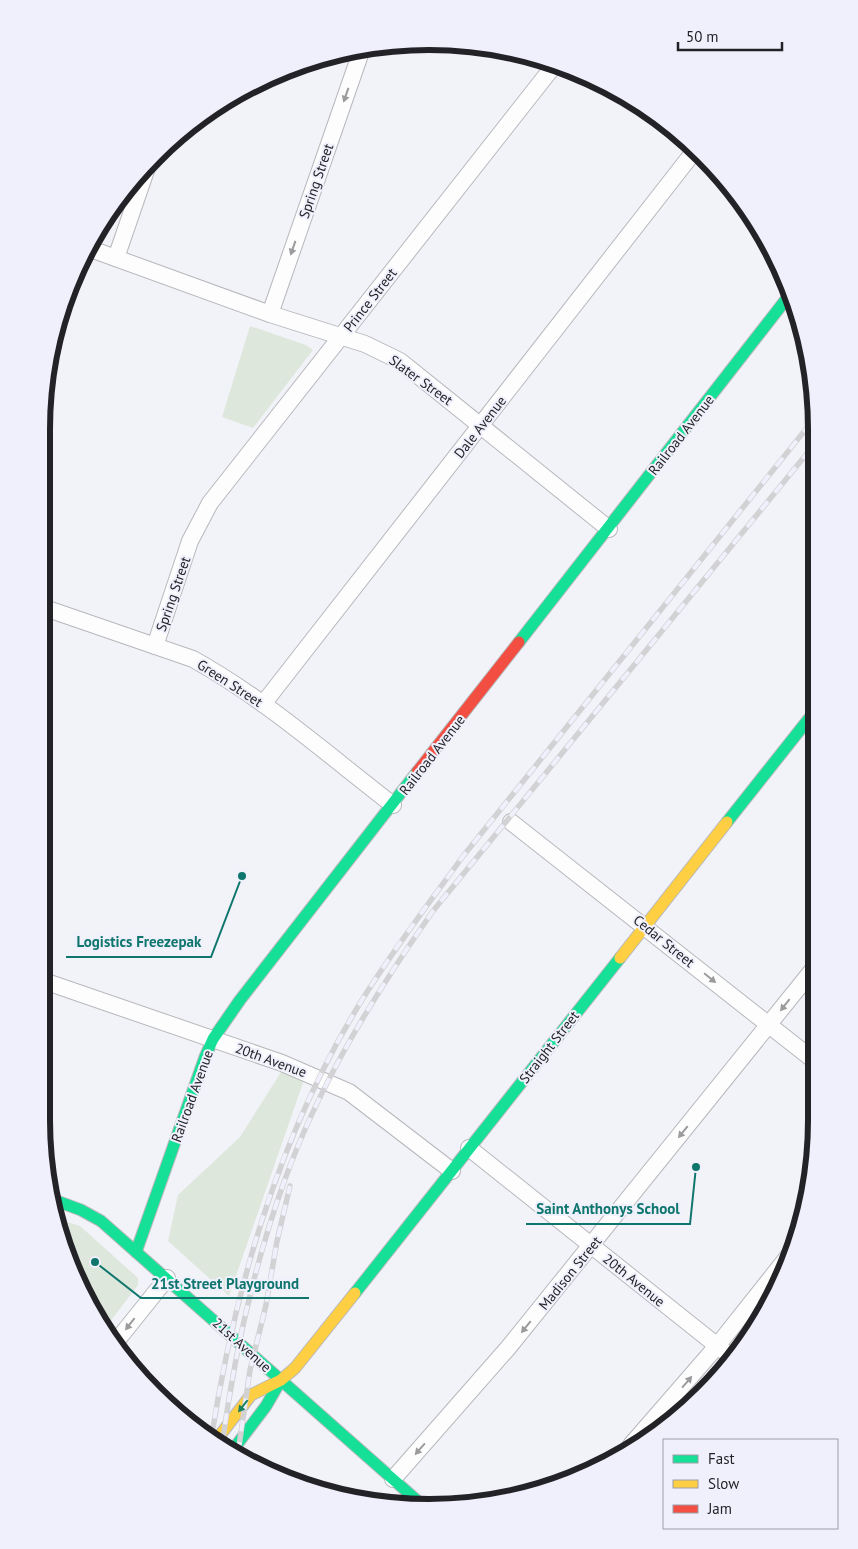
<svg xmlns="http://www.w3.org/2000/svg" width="858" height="1549" font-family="'PT Sans',sans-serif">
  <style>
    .green { fill: #dee7dc }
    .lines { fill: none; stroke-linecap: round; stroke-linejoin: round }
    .street-casing { stroke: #b7b8bc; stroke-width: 18 }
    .fast-casing { stroke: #b7b8bc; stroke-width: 13 }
    .slow-casing { stroke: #b7b8bc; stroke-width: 13 }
    .jam-casing { stroke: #b7b8bc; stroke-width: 13 }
    .street { stroke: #fdfdfe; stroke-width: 16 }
    .fast { stroke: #16e098; stroke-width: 11 }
    .slow { stroke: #ffcf43; stroke-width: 11 }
    .jam { stroke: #f24e42; stroke-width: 11 }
    .rail-casing { stroke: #d2d2d4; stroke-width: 5.5 }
    .rail { stroke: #eff0fc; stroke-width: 4; stroke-dasharray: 11; stroke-linecap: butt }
    .oneway { fill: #9b9b9d }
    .oneway2 { fill: #1c8260 }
    .labels { text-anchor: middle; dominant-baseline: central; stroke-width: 4; stroke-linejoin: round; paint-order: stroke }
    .street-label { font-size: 14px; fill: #232327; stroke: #eff0fc }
    .rim { fill: none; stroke: #232327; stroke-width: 6 }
    .leader { fill: none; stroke: #0f766e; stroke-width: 2 }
    .callout-dot { fill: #0f766e; stroke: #eff0fc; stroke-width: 2 }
    .callout-label { font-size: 15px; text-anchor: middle; font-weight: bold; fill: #0f766e; stroke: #eff0fc; stroke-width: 4; stroke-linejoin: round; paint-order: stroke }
  </style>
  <rect width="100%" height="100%" fill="#f2f3f9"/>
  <g class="green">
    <polygon points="250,326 306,345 313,350 253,428 222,417"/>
    <polygon points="283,1069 304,1080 229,1296 168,1241 178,1195 240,1137"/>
    <polygon points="58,1219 80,1226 138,1278 138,1285 106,1327 62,1245"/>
  </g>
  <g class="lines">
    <g class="street-casing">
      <g id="street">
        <polyline points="88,248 270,314 365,344 400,361 609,529"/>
        <polyline points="116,258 149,162"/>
        <polyline points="270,314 362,49"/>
        <path d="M42,607L193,659C265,699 328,755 393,805"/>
        <polyline points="155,646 190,541 210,503 556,63"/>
        <polyline points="263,704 696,149"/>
        <polyline points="511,822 816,1062"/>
        <polyline points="41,980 282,1063 349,1092 452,1171"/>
        <polyline points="469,1148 730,1356"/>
        <polyline points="115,1343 167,1278"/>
        <polyline points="631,1445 717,1346 790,1254"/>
        <polyline points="393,1479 508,1348 815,967"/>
      </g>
    </g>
    <g class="fast-casing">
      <g id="fast">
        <polyline points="519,642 791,293"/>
        <polyline points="727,822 815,711"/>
        <polyline points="54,1200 81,1210 101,1221 421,1504"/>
        <polyline points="136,1252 205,1057 213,1039 240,1000 417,772"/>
        <polyline points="355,1293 620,958"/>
        <polyline points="232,1451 266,1406 281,1380"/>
      </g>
    </g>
    <g class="slow-casing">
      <g id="slow">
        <polyline points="620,958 727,822"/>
        <polyline points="214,1443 251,1395 281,1380 295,1368 355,1293"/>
      </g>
    </g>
    <g class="jam-casing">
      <polyline id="jam" points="417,772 519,642"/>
    </g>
    <use href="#street" class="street"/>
    <use href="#fast" class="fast"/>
    <use href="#slow" class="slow"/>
    <use href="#jam" class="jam"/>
    <g class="rail-casing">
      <g id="rail">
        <path d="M211,1440C235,1286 279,1134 362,1000C393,950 429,903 464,855L814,419"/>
        <path d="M222,1446C234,1356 253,1268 284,1182C319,1084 374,995 433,911L814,445"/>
        <polyline points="238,1453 250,1370 266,1305 277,1241 290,1186"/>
      </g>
    </g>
    <use href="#rail" class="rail"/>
  </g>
  <defs><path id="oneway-solid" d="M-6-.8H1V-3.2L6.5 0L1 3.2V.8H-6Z" transform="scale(1.25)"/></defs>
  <g class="oneway">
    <use href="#oneway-solid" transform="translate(346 95) rotate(109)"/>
    <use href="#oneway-solid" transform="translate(293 248) rotate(109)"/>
    <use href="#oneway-solid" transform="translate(710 978) rotate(39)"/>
    <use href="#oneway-solid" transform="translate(785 1005) rotate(128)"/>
    <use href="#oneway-solid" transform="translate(683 1132) rotate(129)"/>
    <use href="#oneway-solid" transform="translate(130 1324) rotate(128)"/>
    <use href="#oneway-solid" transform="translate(526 1327) rotate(129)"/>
    <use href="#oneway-solid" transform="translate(687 1382) rotate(-49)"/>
    <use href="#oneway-solid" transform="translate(420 1449) rotate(131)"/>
  </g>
  <use class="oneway2" href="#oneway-solid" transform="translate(243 1406) rotate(128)"/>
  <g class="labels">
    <g class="street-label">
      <text transform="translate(316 181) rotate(-71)">Spring Street</text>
      <text transform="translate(370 300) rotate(-52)">Prince Street</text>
      <text transform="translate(421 380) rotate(36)">Slater Street</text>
      <text transform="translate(480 427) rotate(-52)">Dale Avenue</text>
      <text transform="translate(681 435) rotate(-52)">Railroad Avenue</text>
      <text transform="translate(173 594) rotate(-71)">Spring Street</text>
      <text transform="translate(230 683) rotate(33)">Green Street</text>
      <text transform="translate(432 755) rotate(-52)">Railroad Avenue</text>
      <text transform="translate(664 941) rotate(39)">Cedar Street</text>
      <text transform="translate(549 1047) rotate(-52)">Straight Street</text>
      <text transform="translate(271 1060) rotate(20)">20th Avenue</text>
      <text transform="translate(192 1096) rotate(-70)">Railroad Avenue</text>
      <text transform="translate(570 1273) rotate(-51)">Madison Street</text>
      <text transform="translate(634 1280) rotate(39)">20th Avenue</text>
      <text transform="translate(242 1345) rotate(42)">21st Avenue</text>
    </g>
  </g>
  <path d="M0 0H858V1549H0ZM429 50H429A379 379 0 0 1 808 429V1120A379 379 0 0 1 429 1499H429A379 379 0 0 1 50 1120V429A379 379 0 0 1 429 50Z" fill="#eff0fc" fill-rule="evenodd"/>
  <path class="rim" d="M429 50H429A379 379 0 0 1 808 429V1120A379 379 0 0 1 429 1499H429A379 379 0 0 1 50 1120V429A379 379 0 0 1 429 50Z"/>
  <path class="leader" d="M242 876L211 957H66M696 1167L690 1224H526M95 1262L141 1298H309"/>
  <g class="callout-dot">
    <circle cx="242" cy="876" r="5"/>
    <circle cx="696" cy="1167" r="5"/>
    <circle cx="95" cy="1262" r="5"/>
  </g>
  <g class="callout-label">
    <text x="139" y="947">Logistics Freezepak</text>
    <text x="608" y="1214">Saint Anthonys School</text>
    <text x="225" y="1289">21st Street Playground</text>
  </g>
  <rect x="663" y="1439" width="175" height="90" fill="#eff0fc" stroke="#9d9ea7"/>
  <rect x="673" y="1455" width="25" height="8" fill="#16e098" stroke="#9d9ea7"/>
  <text x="708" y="1464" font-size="15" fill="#232327">Fast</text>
  <rect x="673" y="1480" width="25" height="8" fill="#ffcf43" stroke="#9d9ea7"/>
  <text x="708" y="1489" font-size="15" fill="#232327">Slow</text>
  <rect x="673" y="1505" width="25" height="8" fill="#f24e42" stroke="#9d9ea7"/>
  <text x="708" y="1514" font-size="15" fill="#232327">Jam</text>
  <path d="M678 42v8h104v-8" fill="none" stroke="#232327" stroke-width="2.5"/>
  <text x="686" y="42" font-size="15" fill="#232327" stroke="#eff0fc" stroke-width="4" paint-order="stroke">50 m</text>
</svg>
